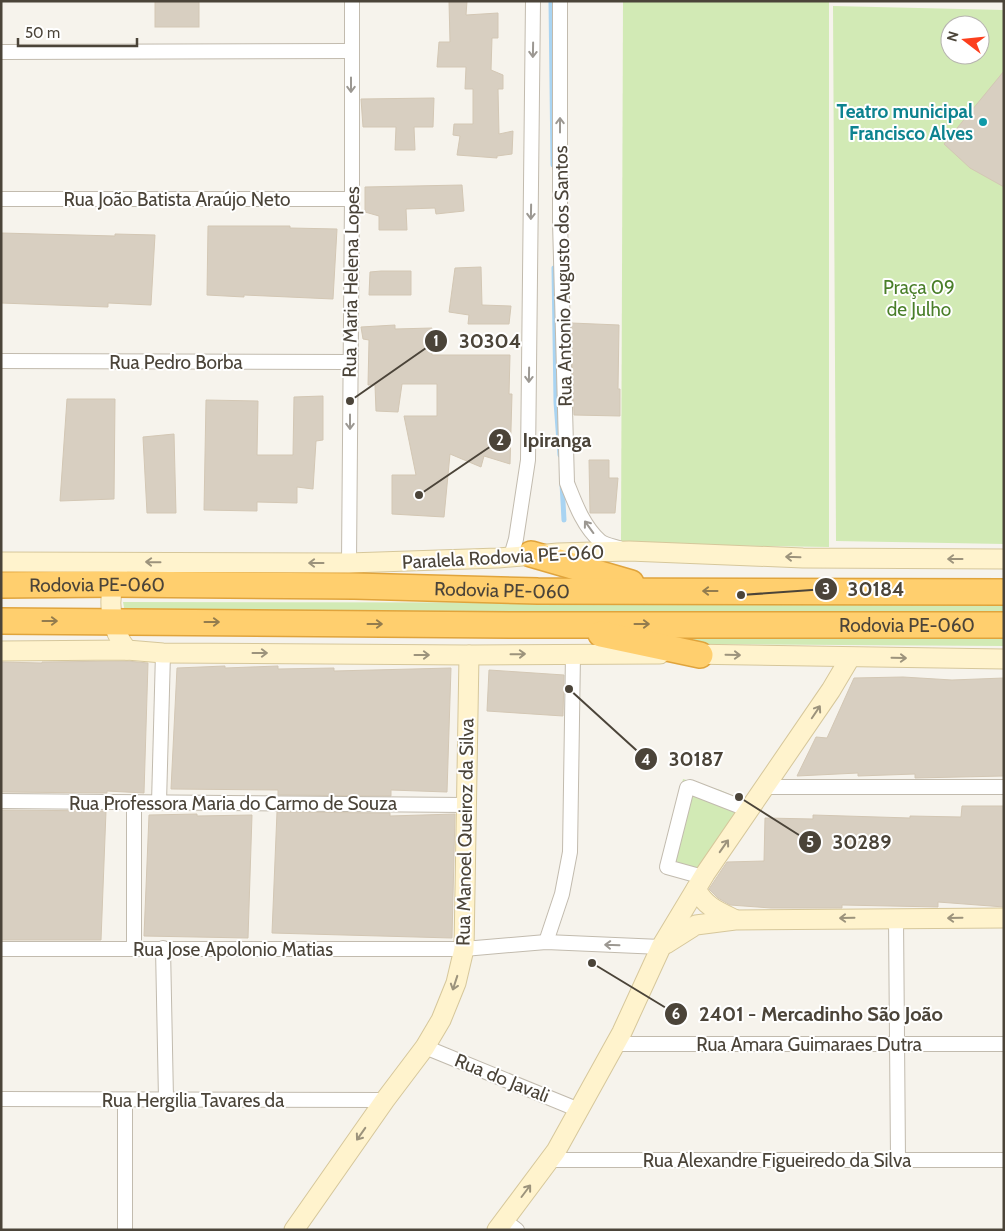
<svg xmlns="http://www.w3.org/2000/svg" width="1005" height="1231" font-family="Cabin,sans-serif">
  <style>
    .green { fill: #d2eab5; fill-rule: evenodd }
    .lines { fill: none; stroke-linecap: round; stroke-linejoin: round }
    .stream { stroke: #a9d4f2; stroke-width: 5 }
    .building { fill: #d8cfc1; stroke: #d3c7b4 }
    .street-casing { stroke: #c2bbae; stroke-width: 16 }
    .secondary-casing { stroke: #d6c79b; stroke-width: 21 }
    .highway-casing { stroke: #e0a43c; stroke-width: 28 }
    .street { stroke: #fff; stroke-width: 14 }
    .secondary { stroke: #fff3cd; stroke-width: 19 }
    .highway { stroke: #ffcf6e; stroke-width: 25 }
    .oneway { stroke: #9c9892 }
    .oneway2 { stroke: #9c937c }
    .oneway3 { stroke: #937c4e }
    .culture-dot { fill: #0f9aa8; stroke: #fff; stroke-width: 2 }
    .labels { text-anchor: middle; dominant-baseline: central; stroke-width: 4; stroke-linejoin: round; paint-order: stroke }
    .culture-label { font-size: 19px; font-weight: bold; fill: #0d838f; stroke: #fff; text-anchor: end }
    .street-label { font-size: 19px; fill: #4b4439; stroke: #fff }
    .park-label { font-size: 19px; fill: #4a7f2a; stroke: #fff }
    .leader { fill: none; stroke: #4b4439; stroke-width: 2 }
    .callout-dot { fill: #4b4439; stroke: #fff; stroke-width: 2 }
    .mark-label { font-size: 15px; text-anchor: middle; font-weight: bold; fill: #fff }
    .callout-label { font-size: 20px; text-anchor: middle; font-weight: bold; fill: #4b4439; stroke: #fff; stroke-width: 4; stroke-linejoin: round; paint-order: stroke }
  </style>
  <rect width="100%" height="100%" fill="#f6f3ec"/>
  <g class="green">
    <polygon points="623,1 829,1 829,547 621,544"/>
    <path d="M833,6L1004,10V544L836,541ZM950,25H980V55H950Z"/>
    <polygon points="123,602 1004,603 1004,617 126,618"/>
    <polygon points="623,633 1004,633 1004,646 704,644"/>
    <polygon points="683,779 720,790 743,800 693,877 664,869"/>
  </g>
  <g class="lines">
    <g class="stream">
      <polyline points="551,1 553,165"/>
      <polyline points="554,268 556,402 560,455"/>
      <polyline points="562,483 564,520"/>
    </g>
  </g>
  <g class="building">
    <rect x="155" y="1" width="44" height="26"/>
    <polygon points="449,1 467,1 466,15 498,13 498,38 492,38 491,70 503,75 503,89 498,89 499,134 513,131 512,154 497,156 497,158 457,155 460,136 453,135 454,124 473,124 473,89 465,89 466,67 437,67 439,42 450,42"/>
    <polygon points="1004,71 1004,187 970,168 944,144"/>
    <polygon points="434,98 433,127 414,127 415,150 395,150 396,127 363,127 361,99"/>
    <polygon points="462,185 464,211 436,214 435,208 406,209 407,230 379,230 379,216 365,212 365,187"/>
    <polygon points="208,226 290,226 290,228 337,229 333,299 244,295 244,297 207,295"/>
    <polygon points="1,233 115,236 115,234 155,235 151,305 108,303 108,307 1,303"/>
    <polygon points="481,267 482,305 511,306 509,324 468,324 469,315 449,312 455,268"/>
    <polygon points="381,271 411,271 411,295 369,295 370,272"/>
    <polygon points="571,323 619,325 618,389 620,389 620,416 574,415"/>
    <polygon points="395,325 395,329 432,328 432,355 510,355 509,394 512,394 510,464 484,456 481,467 450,454 444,517 392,514 392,475 416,475 404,416 437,416 437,384 402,384 398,412 376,411 375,385 368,385 369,340 363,339 361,327"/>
    <polygon points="323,396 323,440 316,441 313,489 297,487 297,503 257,502 257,511 204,510 206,400 258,401 257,455 293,455 294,397"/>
    <polygon points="67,399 115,399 114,499 60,501"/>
    <polygon points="174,434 176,513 147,513 143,437"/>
    <polygon points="589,460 609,460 609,478 618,478 615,513 590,513"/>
    <polygon points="127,661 148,663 144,793 107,791 107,793 1,792 1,662 42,663 42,662"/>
    <polygon points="225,666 225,668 278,666 278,669 334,668 334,671 451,668 447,792 391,790 391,796 278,795 278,790 171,789 177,668"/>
    <polygon points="489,670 564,675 563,716 487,711"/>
    <polygon points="903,677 952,680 1004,678 1004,776 915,778 915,774 858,776 858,773 797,776 816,737 827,738 854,678"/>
    <polygon points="962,806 1004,806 1004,907 938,902 938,907 842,905 842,908 771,908 730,905 718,898 709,889 727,862 764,861 765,818 813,819 813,815 910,818 910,816 961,817"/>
    <polygon points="1,810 106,811 101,940 1,940"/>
    <polygon points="277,812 390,813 390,816 455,814 452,938 272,933"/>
    <polygon points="197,814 197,816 252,815 248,938 144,936 149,815"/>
  </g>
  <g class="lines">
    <g class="street-casing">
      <g id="street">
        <path d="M560,1V222L567,483C575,503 583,526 600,541C605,545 613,546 619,548"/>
        <polyline points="1,52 351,51"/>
        <polyline points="1,199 352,199"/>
        <polyline points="1,361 350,362"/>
        <polyline points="511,556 516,539 528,460 533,1"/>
        <polyline points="349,563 352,199 352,1"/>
        <polyline points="766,787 1004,787"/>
        <polyline points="1,801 466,805"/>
        <polyline points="134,803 134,949"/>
        <polyline points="159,803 163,653"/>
        <polyline points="703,877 667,867 687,788 690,787 749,810"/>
        <polyline points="896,918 898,1159"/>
        <polyline points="546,942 562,894 570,852 573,654"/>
        <polyline points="163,948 166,1099"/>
        <polyline points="1,949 464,949 546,942 661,947"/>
        <polyline points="615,1044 1004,1044"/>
        <polyline points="425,1047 579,1110"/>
        <polyline points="1,1099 385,1100"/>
        <polyline points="550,1160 1004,1160"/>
        <polyline points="504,1220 517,1230"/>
        <polyline points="125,1230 125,1100"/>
      </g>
    </g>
    <g class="secondary-casing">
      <g id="secondary">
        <polyline points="1,562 349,563 498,558 558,553 629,551 803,558 1004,559"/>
        <path d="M118,574C105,597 111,630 127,650"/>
        <polyline points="1,651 127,650 163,653 469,655 660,654"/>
        <polyline points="687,654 1004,659"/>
        <path d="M696,889C705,906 717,911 734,919"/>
        <polyline points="666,944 696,925 735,920 1004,918"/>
        <polyline points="294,1230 385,1100 425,1047 441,1020 456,983 464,949 469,655"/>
        <polyline points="497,1230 556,1151 622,1032 661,947 705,874 831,690 850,658"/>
      </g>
    </g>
    <g class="highway-casing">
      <g id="highway">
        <polyline points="531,554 631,583"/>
        <path id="s1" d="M1,585L113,584L354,586L538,591L1004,592"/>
        <path id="s2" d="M1,621L509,625H1004"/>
        <polyline points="601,634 700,655"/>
      </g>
    </g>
    <use href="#street" class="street"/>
    <use href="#secondary" class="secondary"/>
    <use href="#highway" class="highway"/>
  </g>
  <defs><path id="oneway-shaft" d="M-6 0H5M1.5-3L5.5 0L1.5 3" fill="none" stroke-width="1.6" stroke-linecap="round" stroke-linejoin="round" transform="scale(1.25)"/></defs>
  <g class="oneway">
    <use href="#oneway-shaft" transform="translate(533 50) rotate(91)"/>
    <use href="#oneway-shaft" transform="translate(351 85) rotate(90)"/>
    <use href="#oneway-shaft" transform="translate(560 125) rotate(-90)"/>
    <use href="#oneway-shaft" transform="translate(531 212) rotate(91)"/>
    <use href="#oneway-shaft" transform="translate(529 375) rotate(91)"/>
    <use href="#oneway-shaft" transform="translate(350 422) rotate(90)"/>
    <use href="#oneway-shaft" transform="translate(589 527) rotate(-126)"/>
    <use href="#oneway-shaft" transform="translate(612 945) rotate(-178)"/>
  </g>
  <g class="oneway2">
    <use href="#oneway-shaft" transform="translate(793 557) rotate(-178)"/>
    <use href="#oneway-shaft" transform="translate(955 559) rotate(180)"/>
    <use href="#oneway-shaft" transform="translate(153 562) rotate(-179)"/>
    <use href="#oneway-shaft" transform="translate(316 563) rotate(180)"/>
    <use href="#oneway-shaft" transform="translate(260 653)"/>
    <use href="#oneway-shaft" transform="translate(518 654) rotate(-1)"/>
    <use href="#oneway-shaft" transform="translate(422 655)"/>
    <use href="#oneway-shaft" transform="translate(733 655) rotate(1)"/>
    <use href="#oneway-shaft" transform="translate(899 658) rotate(1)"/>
    <use href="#oneway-shaft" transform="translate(816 712) rotate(-56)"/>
    <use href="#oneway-shaft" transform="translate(724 846) rotate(-55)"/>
    <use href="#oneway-shaft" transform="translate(847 918) rotate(179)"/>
    <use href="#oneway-shaft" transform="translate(955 918) rotate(179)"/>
    <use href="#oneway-shaft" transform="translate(455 983) rotate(108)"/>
    <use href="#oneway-shaft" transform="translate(361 1134) rotate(125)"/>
    <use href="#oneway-shaft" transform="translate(526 1191) rotate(-53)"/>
  </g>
  <g class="oneway3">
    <use href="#oneway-shaft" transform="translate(710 591) rotate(-180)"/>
    <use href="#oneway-shaft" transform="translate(50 621)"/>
    <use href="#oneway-shaft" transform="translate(212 622)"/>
    <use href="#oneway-shaft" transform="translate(375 624)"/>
    <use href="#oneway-shaft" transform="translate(642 624)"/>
  </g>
  <circle class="culture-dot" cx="983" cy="122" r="5"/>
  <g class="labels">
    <g class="culture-label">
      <text x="973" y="111">Teatro municipal<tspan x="973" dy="22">Francisco Alves</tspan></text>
    </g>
    <g class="street-label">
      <text x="177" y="199">Rua João Batista Araújo Neto</text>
      <text transform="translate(563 276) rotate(-91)">Rua Antonio Augusto dos Santos</text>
      <text transform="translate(351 282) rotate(-89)">Rua Maria Helena Lopes</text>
      <text x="176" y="362">Rua Pedro Borba</text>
      <text transform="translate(503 557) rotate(-3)">Paralela Rodovia PE-060</text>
      <text stroke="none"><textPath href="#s1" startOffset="96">Rodovia PE-060</textPath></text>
      <text stroke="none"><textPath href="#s1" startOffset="501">Rodovia PE-060</textPath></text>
      <text stroke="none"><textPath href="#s2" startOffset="906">Rodovia PE-060</textPath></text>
      <text x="233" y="803">Rua Professora Maria do Carmo de Souza</text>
      <text transform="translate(465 832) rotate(-89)">Rua Manoel Queiroz da Silva</text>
      <text x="233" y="949">Rua Jose Apolonio Matias</text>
      <text x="809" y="1044">Rua Amara Guimaraes Dutra</text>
      <text transform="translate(502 1078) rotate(22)">Rua do Javali</text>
      <text x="193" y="1100">Rua Hergilia Tavares da</text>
      <text x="777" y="1160">Rua Alexandre Figueiredo da Silva</text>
    </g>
    <g class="park-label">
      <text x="919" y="287">Praça 09<tspan x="919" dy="22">de Julho</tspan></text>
    </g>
  </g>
  <path class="leader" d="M350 401L436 341M419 495L500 440M741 595L826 589M569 689L646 759M739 797L810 842M592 963L676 1014"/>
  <g class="callout-dot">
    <circle cx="350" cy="401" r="5"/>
    <circle cx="419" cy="495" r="5"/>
    <circle cx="741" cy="595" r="5"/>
    <circle cx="569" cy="689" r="5"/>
    <circle cx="739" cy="797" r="5"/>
    <circle cx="592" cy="963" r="5"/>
    <circle cx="436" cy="341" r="12"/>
    <circle cx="500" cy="440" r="12"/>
    <circle cx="826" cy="589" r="12"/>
    <circle cx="646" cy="759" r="12"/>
    <circle cx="810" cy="842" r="12"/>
    <circle cx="676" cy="1014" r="12"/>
  </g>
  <g class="mark-label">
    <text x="436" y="346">1</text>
    <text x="500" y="445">2</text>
    <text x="826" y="594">3</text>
    <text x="646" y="765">4</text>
    <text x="810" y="847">5</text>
    <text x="676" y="1019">6</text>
  </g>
  <g class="callout-label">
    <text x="490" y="348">30304</text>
    <text x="557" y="447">Ipiranga</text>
    <text x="876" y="596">30184</text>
    <text x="696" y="766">30187</text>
    <text x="862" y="849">30289</text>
    <text x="821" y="1021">2401 - Mercadinho São João</text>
  </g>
  <rect width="1005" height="1231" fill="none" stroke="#4b4439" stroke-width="5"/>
  <g transform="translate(965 40) rotate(286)"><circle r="24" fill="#ffffff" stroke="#b7b4b0"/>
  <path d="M0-4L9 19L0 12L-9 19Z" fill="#fc3f1d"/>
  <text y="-8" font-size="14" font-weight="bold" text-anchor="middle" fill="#4b4439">N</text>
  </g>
  <path d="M18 38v8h119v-8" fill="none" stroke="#4b4439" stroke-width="2.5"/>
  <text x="25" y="38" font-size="15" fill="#4b4439" stroke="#ffffff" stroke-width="4" paint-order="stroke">50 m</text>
</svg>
